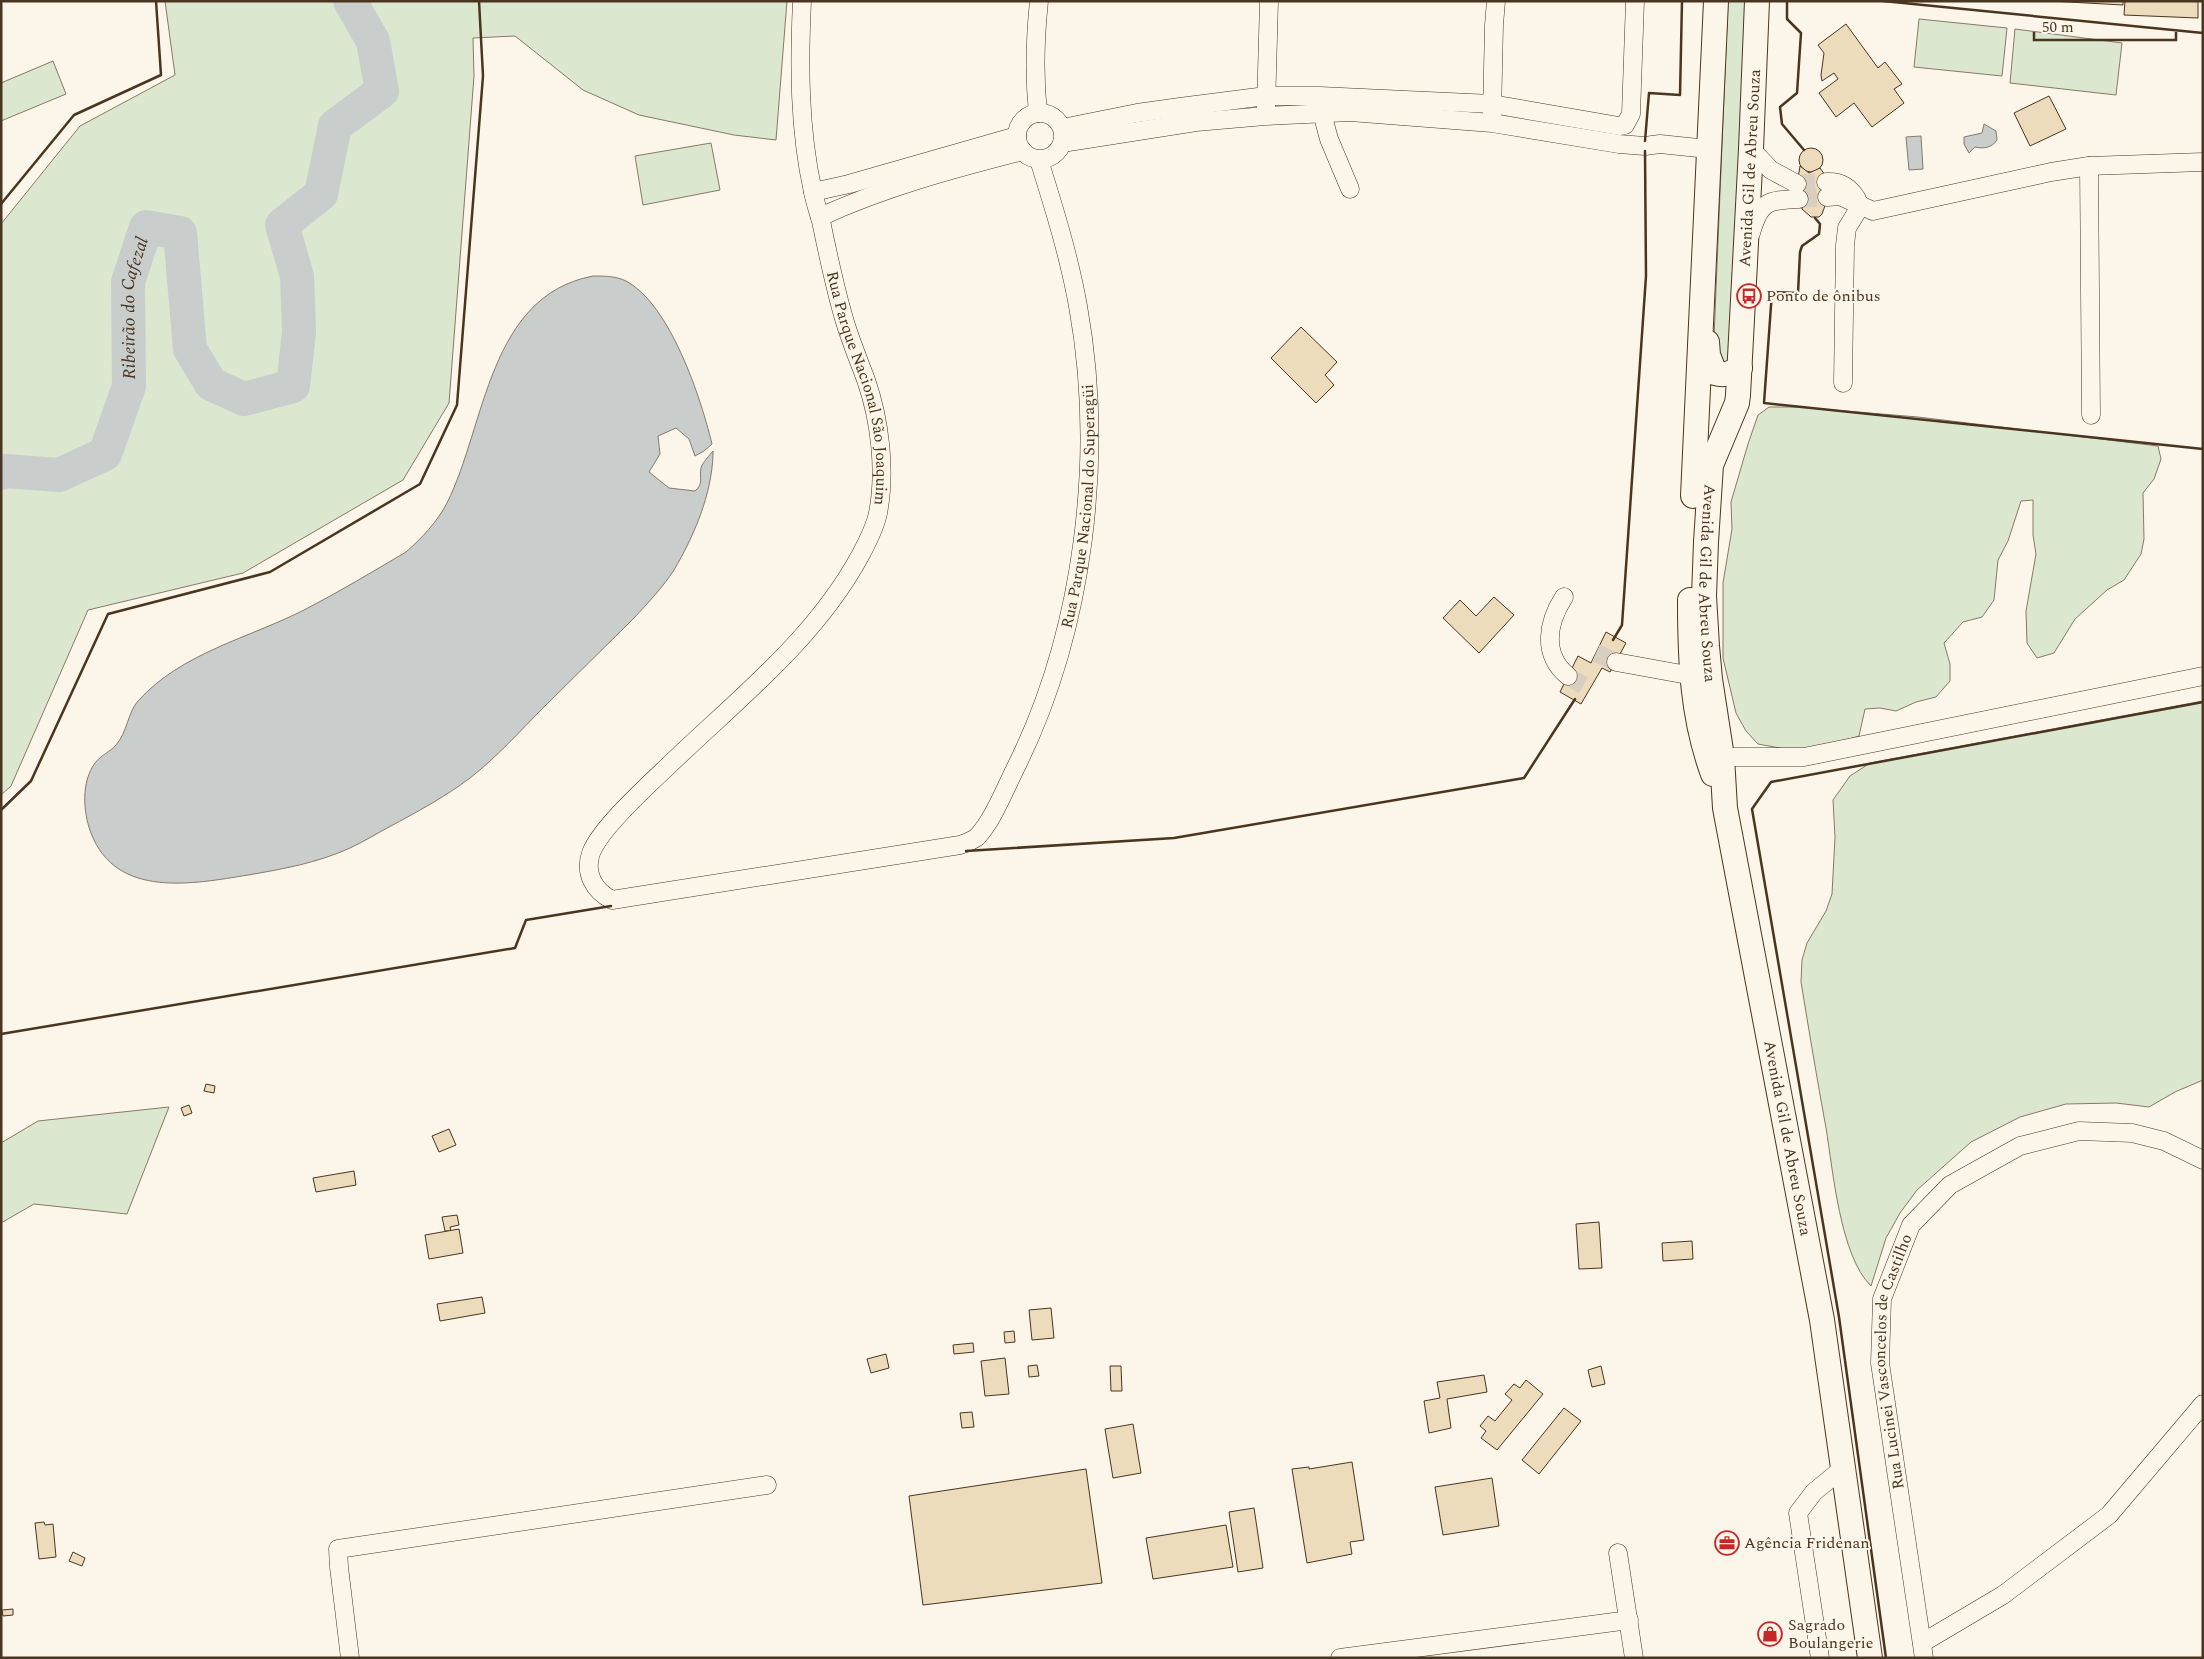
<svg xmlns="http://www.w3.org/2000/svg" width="2204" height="1659" font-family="Spectral,serif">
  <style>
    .green { fill: #dce7d0; stroke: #887966 }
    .water { fill: #c9cecd; stroke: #887966 }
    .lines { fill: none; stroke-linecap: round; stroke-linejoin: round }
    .river { stroke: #c9cecd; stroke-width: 34 }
    .building { fill: #ecdcbc; stroke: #4a3520 }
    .street-tunnel { stroke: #d8cfc1; stroke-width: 18; stroke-dasharray: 18 9; stroke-linecap: butt }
    .street-casing { stroke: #4a3520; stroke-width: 19 }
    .secondary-casing { stroke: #4a3520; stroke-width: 26 }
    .street { stroke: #fbf6e9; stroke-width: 18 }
    .secondary { stroke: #fbf6e9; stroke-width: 24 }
    .wall { stroke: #4a3520; stroke-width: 2.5 }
    .labels { text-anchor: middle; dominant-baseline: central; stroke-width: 4; stroke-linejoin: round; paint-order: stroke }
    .street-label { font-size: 16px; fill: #4a3520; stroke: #fbf6e9 }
    .poi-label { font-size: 16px; fill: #4a3520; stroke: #fbf6e9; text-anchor: start }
    .water-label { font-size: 18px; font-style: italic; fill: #4a3520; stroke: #fbf6e9 }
  </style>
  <rect width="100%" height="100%" fill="#fbf6e9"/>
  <g class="green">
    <polygon points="165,1 787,1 776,140 734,135 639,115 583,90 515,36 473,38 474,76 449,403 403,480 243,573 88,610 11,786 1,795 1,224 80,126 175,75"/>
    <polygon points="1728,1 1746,1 1730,360 1723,363 1714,338"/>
    <polygon points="1919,19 2007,28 2002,76 1914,67"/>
    <polygon points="2015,29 2122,43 2116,95 2010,83"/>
    <polygon points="53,61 66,94 1,121 1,83"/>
    <polygon points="711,143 720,190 643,205 635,156"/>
    <polygon points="1769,407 1796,407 1918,417 2158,446 2161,459 2154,479 2143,493 2144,539 2141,554 2124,580 2107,590 2075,619 2054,653 2037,658 2027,643 2026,611 2036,554 2033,535 2033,500 2021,501 2008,541 1998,560 1994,600 1982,617 1963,622 1944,643 1950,664 1950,681 1936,697 1916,702 1896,711 1880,708 1865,709 1859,736 1813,750 1785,749 1758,744 1746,731 1736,713 1723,658 1723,583 1732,529 1731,502 1748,444 1758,415"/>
    <path d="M2203,701V1080L2175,1092L2149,1107L2116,1103L2066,1104L2020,1117L1971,1142L1917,1190L1900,1213L1886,1238L1871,1286C1840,1256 1833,1170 1826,1128C1817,1079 1809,1031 1801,982L1802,960L1807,943L1826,911L1832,894L1835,837L1833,800L1850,776L1870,763Z"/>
    <polygon points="169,1107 127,1214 34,1204 1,1223 1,1143 38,1121"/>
  </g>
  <g class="water">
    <path d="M1984,124L1996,131L1997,140C1992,148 1983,149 1975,147L1969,153L1964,144V137L1982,133Z"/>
    <polygon points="1921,136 1923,169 1909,170 1906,137"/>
    <path d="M593,276C604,276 616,276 626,281C670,304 701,398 712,444L704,451L695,456L689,439L676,428L658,436L660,454L649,472L669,488L695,491C704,484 699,477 701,468C702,463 710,455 713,451V454C712,494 694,536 674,570C663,587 648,603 634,618C604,648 573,678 543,708C519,732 497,757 470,778C445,797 417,812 389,827C376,834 363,842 350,848C317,863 283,869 248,875C193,884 116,899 91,833C83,812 81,782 95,763C101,755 110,752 116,745C127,733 128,712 138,701C181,653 249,638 304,610C339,592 372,572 406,552C422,538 437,522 447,503C486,425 488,296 593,276Z"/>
  </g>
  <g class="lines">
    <path class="river" id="s1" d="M1,473L5,471L59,475L105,454L129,386L128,282L146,227L180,233L190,349L211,384L244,399L293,386L299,332L297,276L282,225L321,194L335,126L382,91L373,41L350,1"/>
  </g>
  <g class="building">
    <polygon points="2050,1 2123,1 2123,5"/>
    <polygon points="2125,1 2198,1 2198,18 2124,15"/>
    <polygon points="1846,24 1878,68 1885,62 1902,84 1894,89 1904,103 1872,127 1854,103 1836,117 1819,93 1838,79 1834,73 1822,81 1821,75 1824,53 1818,45"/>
    <polygon points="2049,96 2066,129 2030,146 2014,113"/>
    <circle cx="1811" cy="160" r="12"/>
    <polygon points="1800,166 1809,173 1820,168 1825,175 1826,203 1822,214 1819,217 1811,217 1802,209 1797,184"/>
    <polygon points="1301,327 1337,362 1325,375 1334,385 1316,403 1271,358"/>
    <polygon points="1494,597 1514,615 1479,653 1443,618 1460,600 1476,616"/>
    <polygon points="1606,632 1626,643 1610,672 1602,668 1581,704 1560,692 1578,656 1591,663"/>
    <polygon points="206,1084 215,1086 214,1093 204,1091"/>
    <polygon points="189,1105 192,1113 184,1116 181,1108"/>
    <polygon points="449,1129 456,1145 439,1152 432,1136"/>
    <polygon points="354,1171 356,1185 316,1192 313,1178"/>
    <polygon points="457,1215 459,1225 450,1227 451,1231 445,1231 442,1217"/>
    <polygon points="1599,1222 1602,1268 1579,1269 1576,1224"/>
    <polygon points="459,1229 463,1253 429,1259 425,1235"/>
    <polygon points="1692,1241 1693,1259 1663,1261 1662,1243"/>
    <polygon points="482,1297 485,1313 440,1321 437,1304"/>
    <polygon points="1051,1308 1054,1338 1032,1340 1029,1310"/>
    <polygon points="1014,1331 1015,1342 1005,1343 1004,1332"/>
    <polygon points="973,1343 974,1352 954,1354 953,1345"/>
    <polygon points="886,1354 889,1368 871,1373 867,1359"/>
    <polygon points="1005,1358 1009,1394 985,1396 981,1361"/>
    <polygon points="1037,1365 1039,1376 1029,1377 1028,1366"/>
    <polygon points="1110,1366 1121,1366 1122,1391 1111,1391"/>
    <polygon points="1601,1366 1605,1384 1592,1387 1588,1370"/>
    <polygon points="1484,1375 1487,1392 1447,1399 1451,1428 1429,1433 1424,1401 1440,1398 1437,1382"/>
    <polygon points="1526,1380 1543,1394 1497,1450 1481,1438 1486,1431 1480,1426 1488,1416 1495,1421 1512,1400 1505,1394 1514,1384 1520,1388"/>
    <polygon points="1564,1408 1581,1421 1539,1474 1522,1460"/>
    <polygon points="972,1412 974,1427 962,1428 960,1413"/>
    <polygon points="1133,1424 1141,1473 1113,1478 1105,1429"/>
    <polygon points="1352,1462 1364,1540 1350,1542 1352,1554 1307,1563 1292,1469 1309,1467 1309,1469"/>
    <polygon points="1086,1469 1102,1583 923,1605 909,1496"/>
    <polygon points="1492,1478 1499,1526 1443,1535 1435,1487"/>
    <polygon points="1254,1508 1263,1568 1238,1572 1229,1512"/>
    <polygon points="44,1522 45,1525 53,1524 56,1557 39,1559 35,1523"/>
    <polygon points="1226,1525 1233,1567 1153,1579 1146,1538"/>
    <polygon points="73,1552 85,1558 82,1566 69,1561"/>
    <polygon points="13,1609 13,1615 3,1616 2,1610"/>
  </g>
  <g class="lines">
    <g class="street-tunnel">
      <polyline points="1797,184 1826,182"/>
      <polyline points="1799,199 1827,197"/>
      <polyline points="1596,653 1616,662"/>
      <polyline points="1568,676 1589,689"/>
    </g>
    <g class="street-casing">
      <g id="street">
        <path id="s2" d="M802,1C799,65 799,129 813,192C815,202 818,211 821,221C828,255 835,289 845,322C851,342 859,361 866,380C880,420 886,471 878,513C875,528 867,543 860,556C813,642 735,701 666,768C646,787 600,829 591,853C584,873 594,891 612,900L960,845C966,843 972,841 977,837C993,820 1005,789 1016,767C1084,630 1105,456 1078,306C1069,256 1054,208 1039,160"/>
        <polyline points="1266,108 1269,1"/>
        <circle cx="1040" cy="136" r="23"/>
        <path d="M1038,113C1034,76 1035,39 1039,1"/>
        <polyline points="1322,113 1329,139 1350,189"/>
        <polyline points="1492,115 1494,25 1496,1"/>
        <polyline points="1062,128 1137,113 1180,107 1266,96 1320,96 1492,104 1619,126 1625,125 1631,114 1635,1"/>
        <polyline points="1062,143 1196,122 1265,116 1350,112 1492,123 1619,144 1645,146 1660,144 1708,149"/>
        <polyline points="1751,149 1771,170 1797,184"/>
        <polyline points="2089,166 2091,415"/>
        <path d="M1826,182C1840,181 1850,187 1857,199"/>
        <polyline points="813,192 849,184 1017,136"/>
        <polyline points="1827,197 1840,196 1873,211 2051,172 2089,166 2203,162"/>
        <path d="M820,217C885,187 953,169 1023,151"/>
        <path d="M1751,233C1760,201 1768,200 1799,199"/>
        <polyline points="1843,383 1845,245 1847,228 1861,205"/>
        <path d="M1564,597C1547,623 1542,655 1568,676"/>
        <polyline points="1616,662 1704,678"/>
        <polyline points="1711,755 1722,757 1804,757 2203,676"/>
        <polyline points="1618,1553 1634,1658"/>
        <polyline points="1922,1643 2003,1595 2109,1515 2203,1404"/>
        <polyline points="350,1658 339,1567 338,1549 767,1485"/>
        <polyline points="1340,1658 1629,1620"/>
        <polyline points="1820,1658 1798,1513 1814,1492 1842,1469"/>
        <path id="s3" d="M1924,1658L1880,1363L1882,1299L1911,1225L1950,1185L2020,1146L2079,1131L2132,1133L2164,1141L2203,1160"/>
      </g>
    </g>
    <g class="secondary-casing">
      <g id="secondary">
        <path id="s4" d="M1757,1L1751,149L1738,395L1737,403L1711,465L1706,542L1704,596L1707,646L1710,679L1722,757L1725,808L1822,1320L1870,1658"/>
        <path d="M1707,342L1708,355L1715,373C1725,376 1731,373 1740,368"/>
        <polyline points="1693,496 1716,1"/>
        <path d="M1690,600C1690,660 1692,717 1713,774"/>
      </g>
    </g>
    <use href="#street" class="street"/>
    <use href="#secondary" class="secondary"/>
    <g class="wall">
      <polyline points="1787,1 1787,19 1801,33 1797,93 1780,107 1782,124 1804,150"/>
      <polyline points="1883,1 2203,33"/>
      <polyline points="1645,141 1649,93 1680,95 1682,1"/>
      <polyline points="1,204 74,115 161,75 156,1"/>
      <polyline points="1815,218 1820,224 1819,234 1802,246 1800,252 1798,293 1772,292 1764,403 2203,449"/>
      <polyline points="1613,640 1622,625 1646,276 1645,151"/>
      <polyline points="1,810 31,781 108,614 270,572 420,484 457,405 483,76 479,1"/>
      <polyline points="966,851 1174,838 1524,778 1575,699"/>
      <polyline points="1,1034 515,948 526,920 611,906"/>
      <polyline points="1886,1658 1839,1317 1752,809 1771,782 2203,702"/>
    </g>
  </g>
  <defs>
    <g id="bus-ring" transform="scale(1.25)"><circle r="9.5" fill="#fbf6e9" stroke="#c62828" stroke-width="1.5"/><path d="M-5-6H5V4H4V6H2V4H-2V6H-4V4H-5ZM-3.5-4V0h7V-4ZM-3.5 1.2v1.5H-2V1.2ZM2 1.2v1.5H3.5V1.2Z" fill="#c62828"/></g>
    <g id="office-ring" transform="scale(1.25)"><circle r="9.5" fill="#fbf6e9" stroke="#c62828" stroke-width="1.5"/><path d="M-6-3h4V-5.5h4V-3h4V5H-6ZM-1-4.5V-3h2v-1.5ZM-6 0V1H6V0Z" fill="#c62828"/></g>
    <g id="shop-ring" transform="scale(1.25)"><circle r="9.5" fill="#fbf6e9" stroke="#c62828" stroke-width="1.5"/><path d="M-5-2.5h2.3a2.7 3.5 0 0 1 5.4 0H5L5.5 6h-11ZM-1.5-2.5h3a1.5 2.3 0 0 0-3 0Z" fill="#c62828"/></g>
  </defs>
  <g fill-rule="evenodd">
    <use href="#bus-ring" x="1749" y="296"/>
    <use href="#office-ring" x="1727" y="1543"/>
    <use href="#shop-ring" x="1770" y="1634"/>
  </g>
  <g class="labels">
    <g class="street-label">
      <text transform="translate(1750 168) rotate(-87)">Avenida Gil de Abreu Souza</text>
      <text stroke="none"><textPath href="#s2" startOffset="394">Rua Parque Nacional São Joaquim</textPath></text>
      <text stroke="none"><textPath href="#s2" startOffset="1751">Rua Parque Nacional do Superagüi</textPath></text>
      <text stroke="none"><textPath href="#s4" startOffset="588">Avenida Gil de Abreu Souza</textPath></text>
      <text stroke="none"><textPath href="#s4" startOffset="1150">Avenida Gil de Abreu Souza</textPath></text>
      <text stroke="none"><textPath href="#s3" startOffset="301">Rua Lucinei Vasconcelos de Castilho</textPath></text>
    </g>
    <g class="poi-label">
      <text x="1766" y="296">Ponto de ônibus</text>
      <text x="1744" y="1543">Agência Fridenan</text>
      <text x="1788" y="1625">Sagrado<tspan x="1788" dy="18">Boulangerie</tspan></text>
    </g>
    <g class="water-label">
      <text stroke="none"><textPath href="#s1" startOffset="260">Ribeirão do Cafezal</textPath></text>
    </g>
  </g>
  <rect width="2204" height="1659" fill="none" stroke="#4a3520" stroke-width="5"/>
  <path d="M2034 32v8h142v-8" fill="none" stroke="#4a3520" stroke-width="2.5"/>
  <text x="2042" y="32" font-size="15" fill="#4a3520" stroke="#fbf6e9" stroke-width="4" paint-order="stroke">50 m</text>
</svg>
